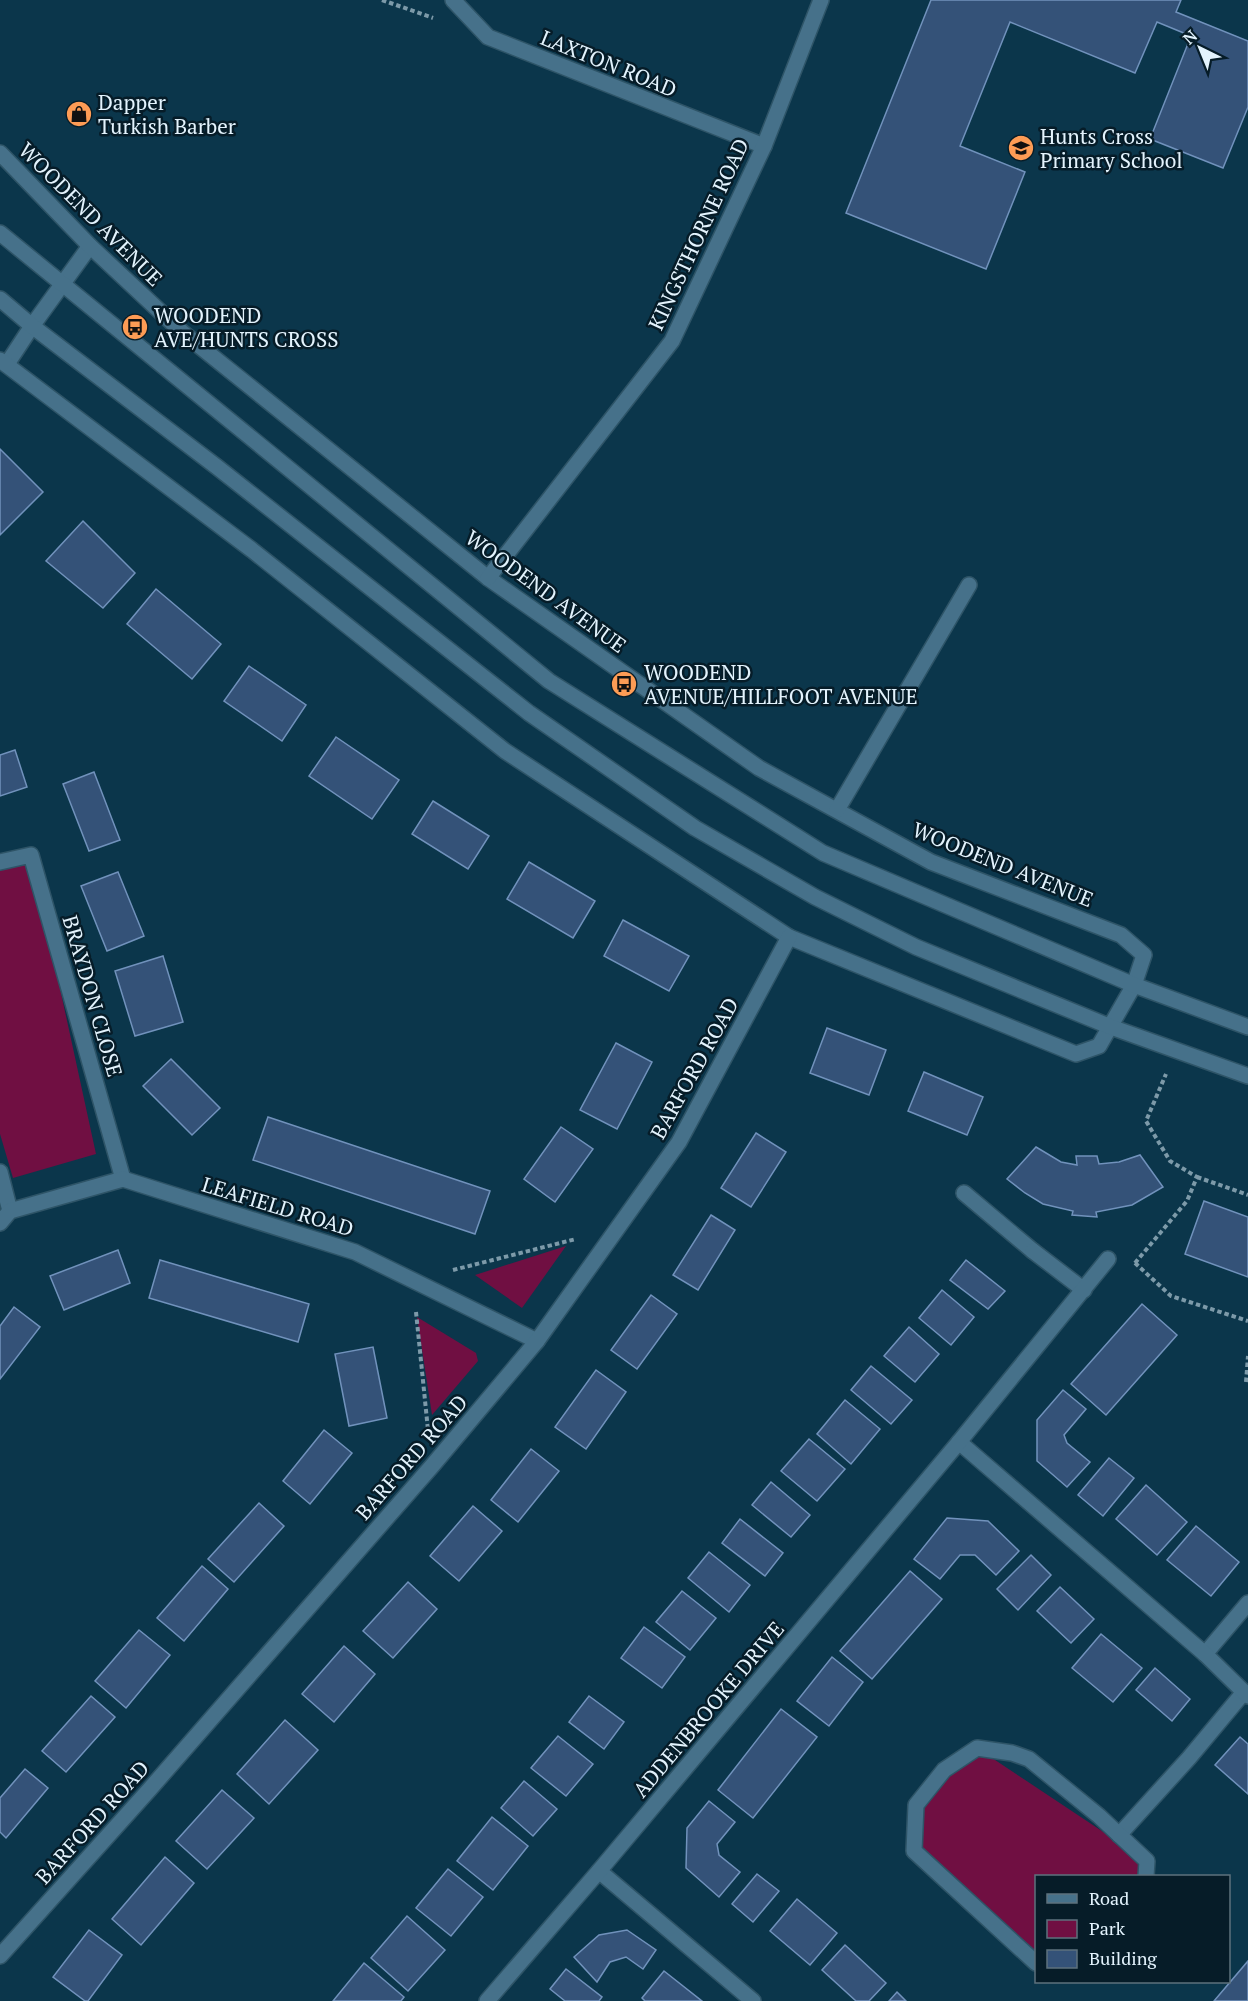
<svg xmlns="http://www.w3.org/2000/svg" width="1248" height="2001" font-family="'PT Serif',serif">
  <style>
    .green { fill: #700f42 }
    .building { fill: #345278; stroke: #7192bc; stroke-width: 1.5 }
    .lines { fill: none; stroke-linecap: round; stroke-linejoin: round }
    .service-casing { stroke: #2e5467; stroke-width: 18 }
    .minor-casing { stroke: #2e5467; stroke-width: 18 }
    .tertiary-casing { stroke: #2e5467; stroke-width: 18 }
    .path { stroke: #7d9aa9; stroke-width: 4; stroke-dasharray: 4.5 3; stroke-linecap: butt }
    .service { stroke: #46718a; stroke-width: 15 }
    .minor { stroke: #46718a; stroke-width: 15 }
    .tertiary { stroke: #46718a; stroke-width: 15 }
    .labels { text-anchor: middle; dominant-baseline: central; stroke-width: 5; stroke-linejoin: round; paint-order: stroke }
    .street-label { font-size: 21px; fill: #e3f3fd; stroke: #061c28 }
    .poi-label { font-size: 21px; fill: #e3f3fd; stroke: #061c28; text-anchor: start }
  </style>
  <rect width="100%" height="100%" fill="#0b364b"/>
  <g class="green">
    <polygon points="31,855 96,1154 13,1178 0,1134 0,862"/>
    <polygon points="566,1246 522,1308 475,1275"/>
    <polygon points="417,1317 476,1353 478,1361 432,1415"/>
    <polygon points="977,1748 1147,1861 1146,1876 1036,1876 1036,1963 914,1851 928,1790"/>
  </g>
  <g class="building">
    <polygon points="931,0 1181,0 1176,12 1248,41 1248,107 1223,168 1150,139 1191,36 1157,22 1135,73 1010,22 960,146 1025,172 986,269 846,213"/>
    <polygon points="0,449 43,492 0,535"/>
    <polygon points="83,521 135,573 103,608 46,561"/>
    <polygon points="156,589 221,644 192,679 127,624"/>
    <polygon points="249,666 306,705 282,741 224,701"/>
    <polygon points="336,737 399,780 372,819 309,776"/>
    <polygon points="15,750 27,787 0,796 0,755"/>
    <polygon points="94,772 120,840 89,851 63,784"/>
    <polygon points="433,801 489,836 468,869 412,834"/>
    <polygon points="529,862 595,901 573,938 507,899"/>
    <polygon points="118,872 144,936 107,951 81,886"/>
    <polygon points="623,920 689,956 669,991 604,956"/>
    <polygon points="163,956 183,1022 135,1036 115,971"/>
    <polygon points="827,1028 886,1050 869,1095 810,1073"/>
    <polygon points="616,1043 652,1062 617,1129 580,1110"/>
    <polygon points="171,1059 220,1108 192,1135 143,1086"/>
    <polygon points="924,1072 983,1097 967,1135 908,1111"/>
    <polygon points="268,1117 490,1191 475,1234 253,1160"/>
    <polygon points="561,1127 593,1149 555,1202 524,1179"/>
    <polygon points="756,1133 786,1152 751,1207 721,1188"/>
    <polygon points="1036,1147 1061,1162 1077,1165 1076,1156 1097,1156 1099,1164 1119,1162 1140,1155 1163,1187 1132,1205 1096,1212 1097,1217 1072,1215 1073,1211 1043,1204 1025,1193 1007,1179"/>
    <polygon points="1204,1201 1248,1217 1248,1277 1185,1254"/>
    <polygon points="711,1215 735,1230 698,1290 673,1275"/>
    <polygon points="118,1250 130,1283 64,1310 50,1276"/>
    <polygon points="160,1260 309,1304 298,1342 149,1298"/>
    <polygon points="966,1260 1005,1291 988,1309 950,1280"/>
    <polygon points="942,1290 974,1317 951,1345 919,1318"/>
    <polygon points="651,1295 677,1314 637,1369 611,1350"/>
    <polygon points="1142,1304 1177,1335 1106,1415 1071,1384"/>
    <polygon points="14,1307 40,1327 0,1379 0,1326"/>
    <polygon points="909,1327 939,1354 915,1382 884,1356"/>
    <polygon points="373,1347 387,1418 349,1426 335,1354"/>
    <polygon points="871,1366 912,1400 891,1424 851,1390"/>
    <polygon points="596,1370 626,1392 586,1449 555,1427"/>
    <polygon points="1063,1390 1086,1409 1064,1435 1067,1443 1090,1462 1067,1487 1037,1461 1037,1420"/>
    <polygon points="845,1400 880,1429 851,1464 817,1434"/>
    <polygon points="324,1430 352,1453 310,1504 283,1481"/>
    <polygon points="809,1439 845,1469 817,1501 781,1471"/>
    <polygon points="531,1449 559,1471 518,1522 491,1500"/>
    <polygon points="1109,1458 1134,1478 1103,1516 1078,1495"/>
    <polygon points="771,1482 810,1515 791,1537 752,1505"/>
    <polygon points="1146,1485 1187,1522 1157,1555 1116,1519"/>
    <polygon points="259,1503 284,1526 234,1582 208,1559"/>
    <polygon points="473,1506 502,1531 459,1581 430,1556"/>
    <polygon points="947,1518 988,1521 1019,1551 996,1575 975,1555 960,1555 940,1579 914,1559"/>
    <polygon points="740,1519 783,1553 765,1576 722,1543"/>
    <polygon points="1196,1526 1239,1562 1211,1596 1167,1560"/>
    <polygon points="709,1552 750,1585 729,1612 688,1578"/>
    <polygon points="1031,1555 1051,1575 1018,1610 997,1589"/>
    <polygon points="202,1566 228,1589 184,1641 157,1618"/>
    <polygon points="910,1571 942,1599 872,1679 840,1651"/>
    <polygon points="408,1582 437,1609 393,1658 363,1631"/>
    <polygon points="1060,1587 1094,1619 1071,1643 1037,1611"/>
    <polygon points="682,1591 716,1618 690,1650 656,1622"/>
    <polygon points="644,1627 685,1657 662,1688 621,1658"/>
    <polygon points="139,1630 170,1655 126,1708 95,1681"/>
    <polygon points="1101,1634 1142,1668 1113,1702 1072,1668"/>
    <polygon points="344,1646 375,1674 334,1722 302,1694"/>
    <polygon points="832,1657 863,1682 829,1726 797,1701"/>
    <polygon points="1155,1668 1190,1699 1172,1721 1136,1690"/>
    <polygon points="91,1696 115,1717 66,1772 42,1751"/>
    <polygon points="589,1696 624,1722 604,1749 569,1722"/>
    <polygon points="781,1709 817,1737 753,1818 718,1790"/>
    <polygon points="285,1720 318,1750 269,1804 237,1774"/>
    <polygon points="558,1736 593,1764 566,1796 531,1768"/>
    <polygon points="1240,1737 1248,1744 1248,1794 1215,1765"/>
    <polygon points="25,1769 48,1788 6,1838 0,1832 0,1798"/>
    <polygon points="524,1781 557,1809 533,1836 501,1808"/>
    <polygon points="222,1790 254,1818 207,1869 176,1841"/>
    <polygon points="709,1801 735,1822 717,1844 719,1855 740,1872 719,1897 686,1868 687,1828"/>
    <polygon points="492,1817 528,1846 493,1890 457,1861"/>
    <polygon points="165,1857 194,1883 141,1945 112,1919"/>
    <polygon points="448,1869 483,1897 451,1936 416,1908"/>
    <polygon points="757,1874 779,1891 753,1922 732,1904"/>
    <polygon points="797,1899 837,1933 810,1965 770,1931"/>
    <polygon points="407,1916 445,1950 408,1991 371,1958"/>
    <polygon points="89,1930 122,1955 88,2001 85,2001 53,1977"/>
    <polygon points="627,1930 656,1950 643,1969 626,1957 610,1962 597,1982 574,1957 599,1935"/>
    <polygon points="845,1945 886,1983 869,2001 856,2001 822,1970"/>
    <polygon points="1248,1961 1248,2001 1214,2001"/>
    <polygon points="364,1963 404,1997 401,2001 333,2001"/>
    <polygon points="566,1969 602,1997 599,2001 565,2001 550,1989"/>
    <polygon points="664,1971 702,2001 645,2001 642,1998"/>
    <polygon points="897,1992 906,2001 889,2001"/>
  </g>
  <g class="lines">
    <g class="service-casing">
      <g id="service">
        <polyline points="7,364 32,326 90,246"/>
        <polyline points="964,1193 1033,1251"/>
        <polyline points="1205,1654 1248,1603"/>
        <polyline points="1119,1835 1189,1758 1244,1692"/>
        <polyline points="1036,1963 914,1851 916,1805 944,1770 977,1748 1012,1753 1029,1759 1099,1816 1147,1861 1146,1876"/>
      </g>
    </g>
    <g class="minor-casing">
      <g id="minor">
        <polyline points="453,0 488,37 764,146"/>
        <polyline points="0,153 90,246 182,332 488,578 759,768 931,862 1121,935 1144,955 1134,985 1099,1046 1076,1054 789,937 505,751 252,550 0,360"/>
        <polyline points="488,578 672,341 764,146 821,0"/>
        <polyline points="837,810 969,585"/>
        <polyline points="0,862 31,855 123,1179"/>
        <polyline points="0,1172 10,1211"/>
        <polyline points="0,1223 10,1211 123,1179 355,1252 537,1341"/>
        <polyline points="1033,1251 1084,1290"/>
        <polyline points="959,1442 1205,1654 1248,1696"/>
        <polyline points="599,1871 753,2001"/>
        <polyline points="0,1956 149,1790 432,1466 537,1341 679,1142 789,937"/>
        <polyline points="487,2001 599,1871 959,1442 1108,1259"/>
      </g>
    </g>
    <g class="tertiary-casing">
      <g id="tertiary">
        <polyline points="0,233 549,681 823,853 1134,985 1248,1027"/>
        <polyline points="0,299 32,326 217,467 529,713 695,828 815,897 916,947 1111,1027 1248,1076"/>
      </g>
    </g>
    <g class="path">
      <polyline points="382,0 433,18"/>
      <polyline points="1197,1177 1248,1195"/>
      <polyline points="1135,1263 1187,1201 1197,1177 1170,1161 1146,1121 1166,1074"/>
      <polyline points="1135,1263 1171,1296 1248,1321"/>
      <polyline points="453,1270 576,1239"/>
      <polyline points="416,1312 428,1430"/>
      <polyline points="1246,1382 1248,1356"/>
    </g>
    <use href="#service" class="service"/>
    <use href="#minor" class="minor"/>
    <use href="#tertiary" class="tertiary"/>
  </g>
  <defs>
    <g id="shop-disc" transform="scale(1.35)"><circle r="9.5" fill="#fd9c55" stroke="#061c28"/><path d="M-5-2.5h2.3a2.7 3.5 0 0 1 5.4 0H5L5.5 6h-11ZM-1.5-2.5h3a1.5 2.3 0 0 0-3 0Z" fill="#111"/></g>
    <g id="school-disc" transform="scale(1.35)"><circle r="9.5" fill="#fd9c55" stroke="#061c28"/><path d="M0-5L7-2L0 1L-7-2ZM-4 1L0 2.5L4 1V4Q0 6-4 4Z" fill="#111"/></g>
    <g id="bus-disc" transform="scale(1.35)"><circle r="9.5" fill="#fd9c55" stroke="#061c28"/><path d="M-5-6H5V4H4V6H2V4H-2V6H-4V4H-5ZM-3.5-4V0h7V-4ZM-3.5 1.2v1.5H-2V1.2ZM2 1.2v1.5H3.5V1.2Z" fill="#111"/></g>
  </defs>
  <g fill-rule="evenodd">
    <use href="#shop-disc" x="79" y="114"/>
    <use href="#school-disc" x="1021" y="148"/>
    <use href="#bus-disc" x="135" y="327"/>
    <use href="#bus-disc" x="624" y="684"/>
  </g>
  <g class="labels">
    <g class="street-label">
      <text transform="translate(609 63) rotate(22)">LAXTON ROAD</text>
      <text transform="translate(91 214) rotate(45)">WOODEND AVENUE</text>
      <text transform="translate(698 234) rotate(-65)">KINGSTHORNE ROAD</text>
      <text transform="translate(546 591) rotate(36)">WOODEND AVENUE</text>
      <text transform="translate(1003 864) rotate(22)">WOODEND AVENUE</text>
      <text transform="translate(93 996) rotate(74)">BRAYDON CLOSE</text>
      <text transform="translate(694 1068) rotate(-61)">BARFORD ROAD</text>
      <text transform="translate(278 1206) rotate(17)">LEAFIELD ROAD</text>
      <text transform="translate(411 1457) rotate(-49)">BARFORD ROAD</text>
      <text transform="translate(708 1709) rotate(-50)">ADDENBROOKE DRIVE</text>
      <text transform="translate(92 1822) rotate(-48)">BARFORD ROAD</text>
    </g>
    <g class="poi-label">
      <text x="98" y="102">Dapper<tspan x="98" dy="24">Turkish Barber</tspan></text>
      <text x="1040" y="136">Hunts Cross<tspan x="1040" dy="24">Primary School</tspan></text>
      <text x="154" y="315">WOODEND<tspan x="154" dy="24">AVE/HUNTS CROSS</tspan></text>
      <text x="644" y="672">WOODEND<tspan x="644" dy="24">AVENUE/HILLFOOT AVENUE</tspan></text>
    </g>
  </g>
  <rect x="1035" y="1875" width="195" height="108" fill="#061c28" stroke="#5e727d" stroke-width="1.5"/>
  <rect x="1047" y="1894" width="30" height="9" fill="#46718a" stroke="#5e727d" stroke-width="1.5"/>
  <text x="1089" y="1905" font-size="18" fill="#e3f3fd">Road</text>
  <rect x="1047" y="1920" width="30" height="18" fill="#700f42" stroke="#5e727d" stroke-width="1.5"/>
  <text x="1089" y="1935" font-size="18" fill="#e3f3fd">Park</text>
  <rect x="1047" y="1950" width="30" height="18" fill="#345278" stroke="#5e727d" stroke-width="1.5"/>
  <text x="1089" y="1965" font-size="18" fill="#e3f3fd">Building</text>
  <g transform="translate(1200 48) rotate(317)" stroke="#061c28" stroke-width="4.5" paint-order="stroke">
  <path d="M0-4.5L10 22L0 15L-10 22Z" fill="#e3f3fd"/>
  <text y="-9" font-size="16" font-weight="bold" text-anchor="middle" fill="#e3f3fd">N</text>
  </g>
</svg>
